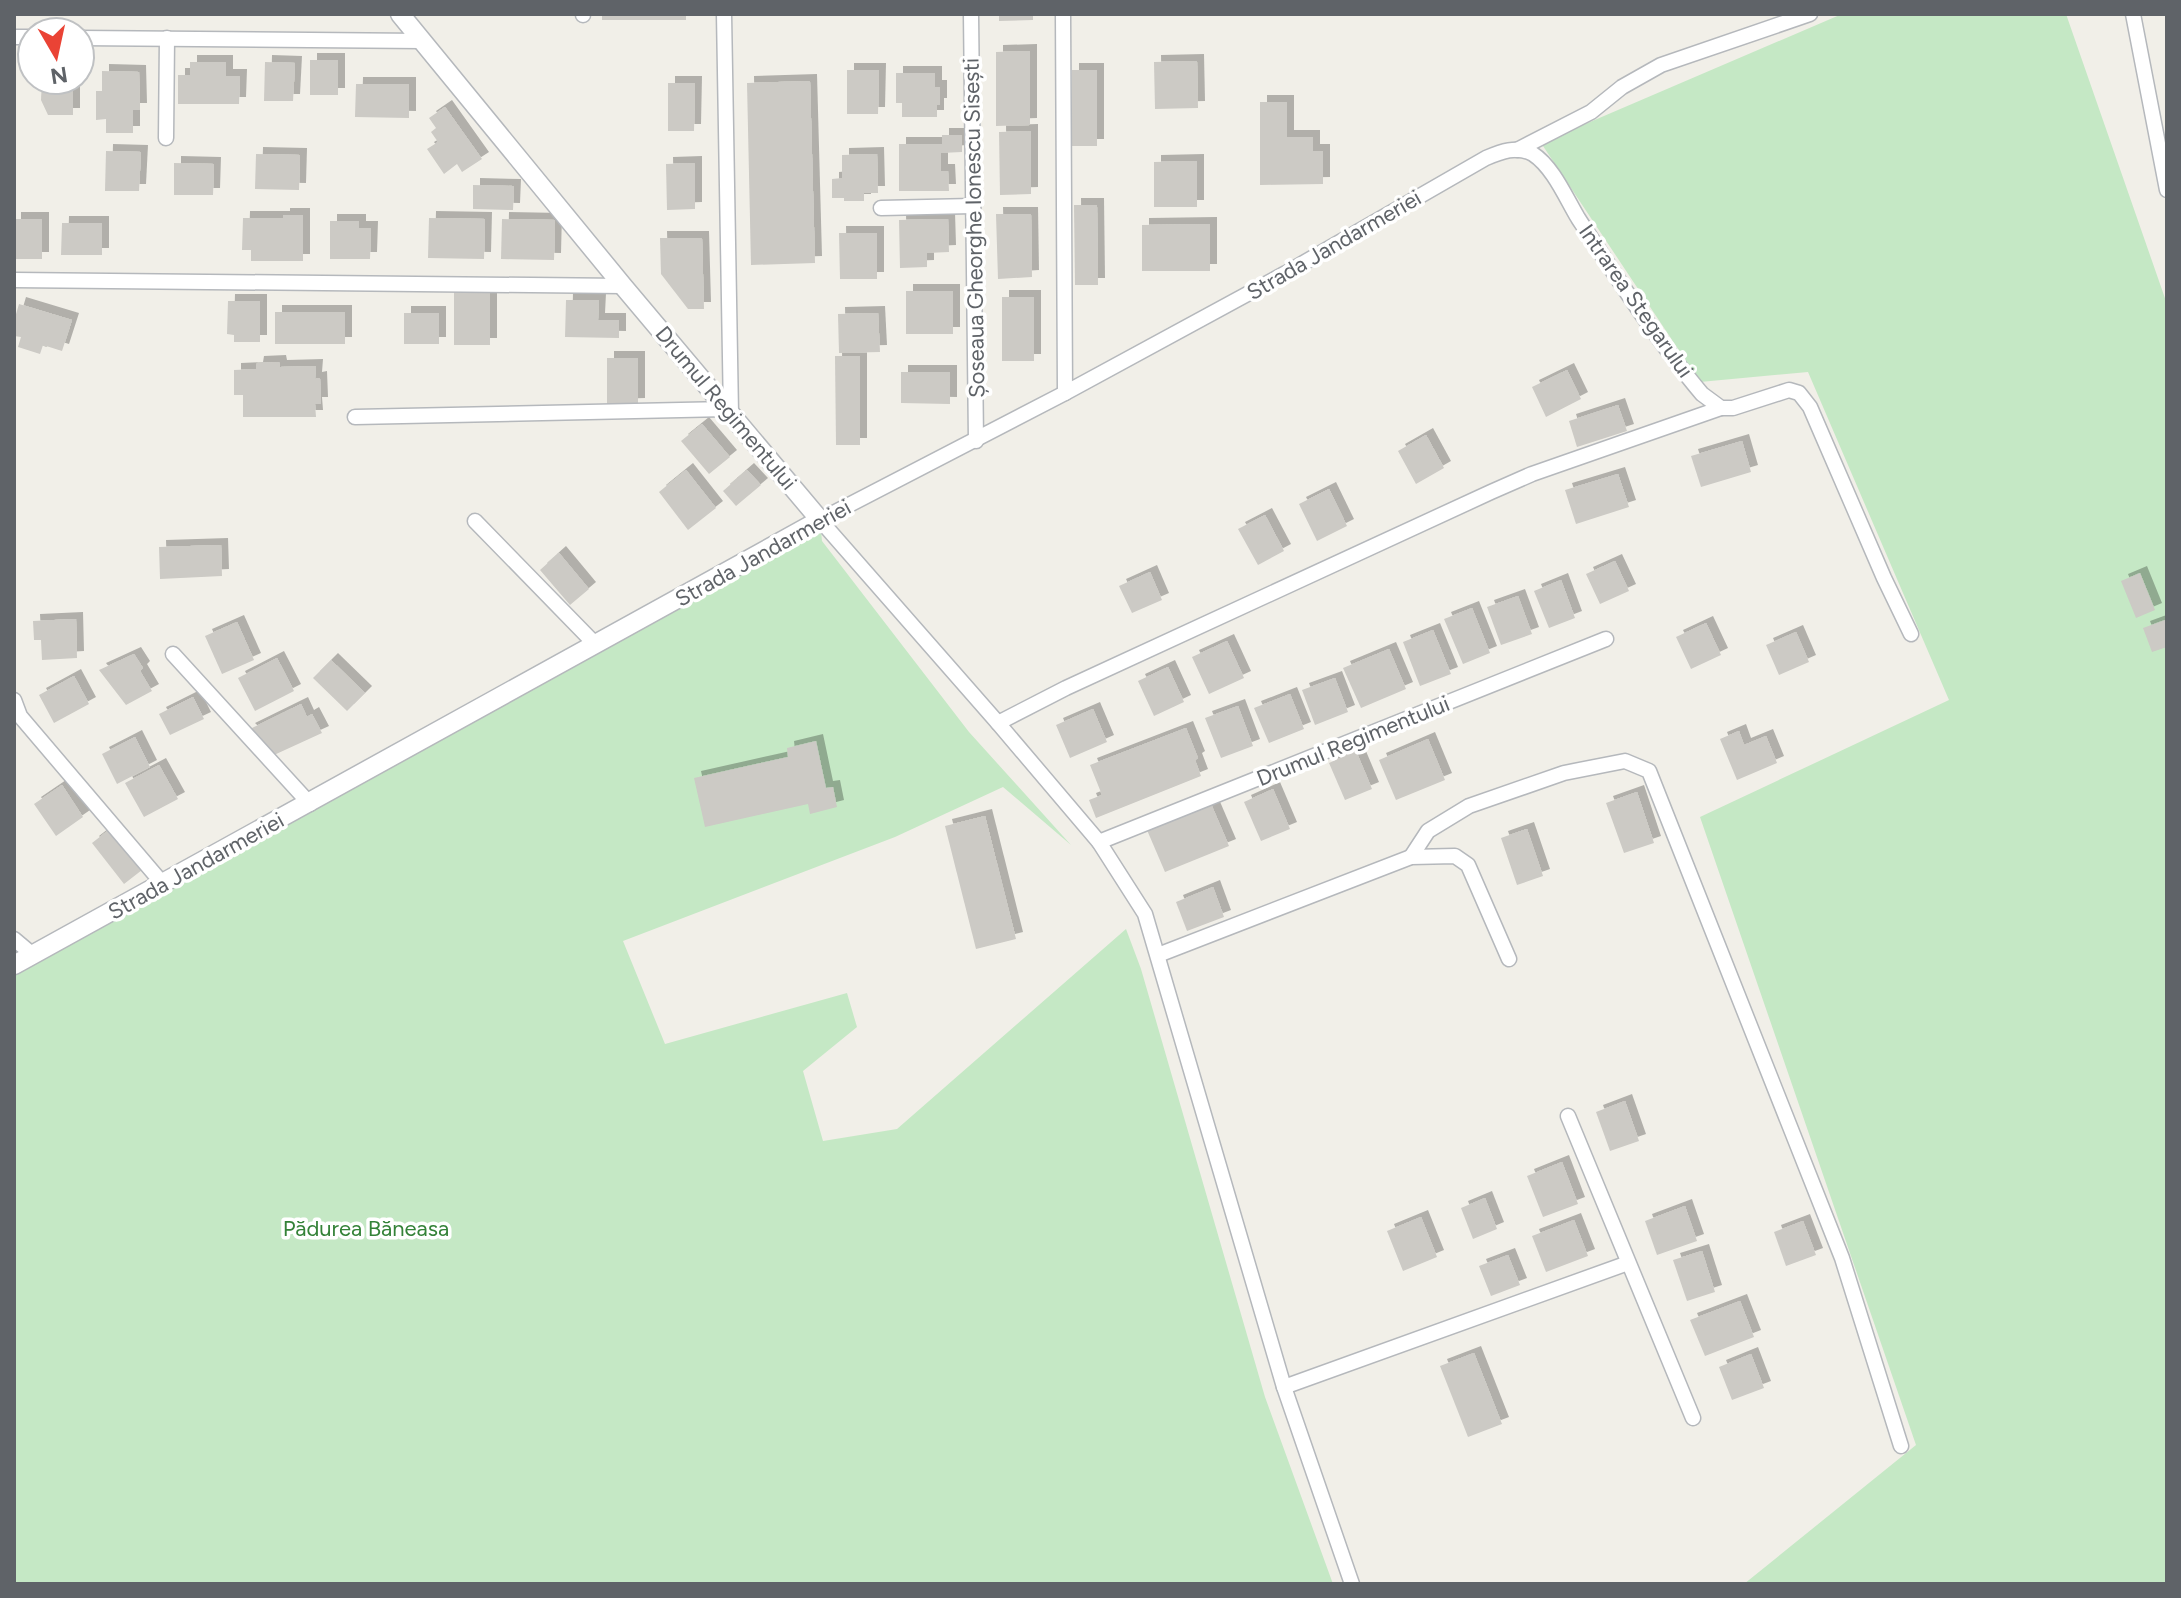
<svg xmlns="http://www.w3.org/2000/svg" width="2181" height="1598" font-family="Figtree,sans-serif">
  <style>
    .green { fill: #c5e8c5 }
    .building { fill: #cccac5; filter: url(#shadow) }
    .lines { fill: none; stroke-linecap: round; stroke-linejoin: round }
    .minor-casing { stroke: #b5b8bc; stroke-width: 17 }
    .tertiary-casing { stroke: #b5b8bc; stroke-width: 21 }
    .minor { stroke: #fff; stroke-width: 14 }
    .tertiary { stroke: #fff; stroke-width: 18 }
    .labels { text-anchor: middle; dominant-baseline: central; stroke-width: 7; stroke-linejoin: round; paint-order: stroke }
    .street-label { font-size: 22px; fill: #5f6368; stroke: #fff }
    .park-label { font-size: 22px; fill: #348238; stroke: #fff }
  </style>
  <defs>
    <filter id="shadow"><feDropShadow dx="7" dy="-7" stdDeviation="0" flood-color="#0004"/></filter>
  </defs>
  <rect width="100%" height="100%" fill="#f1efe8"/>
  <g class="green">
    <polygon points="1842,14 2066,14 2167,304 2167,1584 1744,1584 1916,1445 1700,817 1949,700 1808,372 1700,382 1541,143"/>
    <polygon points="820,520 822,541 969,732 1071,845 1003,787 895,837 623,941 665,1044 847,993 857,1027 803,1071 823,1141 897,1129 1126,929 1141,969 1265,1397 1333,1584 14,1584 14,965"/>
  </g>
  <g class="building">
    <rect x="602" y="14" width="84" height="6"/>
    <polygon points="999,14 1033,14 1033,20 999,21"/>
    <polygon points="1030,51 1030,125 996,126 996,52"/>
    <rect x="310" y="60" width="28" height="35"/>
    <polygon points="1197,61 1198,108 1155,109 1154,62"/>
    <polygon points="190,62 226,62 226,76 240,76 239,104 178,104 178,75 190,75"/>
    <polygon points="265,62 295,63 293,101 264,101"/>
    <polygon points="847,70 879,70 878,114 847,114"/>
    <rect x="1072" y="70" width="25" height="76"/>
    <polygon points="102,71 139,72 140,110 133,110 133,133 106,133 106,119 96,120 96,91 102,91"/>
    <polygon points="896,73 935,73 935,87 940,87 940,105 937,105 937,117 902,117 902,103 896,103"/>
    <polygon points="42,80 73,80 73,115 48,115 41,100"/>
    <polygon points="810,81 815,263 751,265 747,83"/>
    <polygon points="668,83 695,83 694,131 668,131"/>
    <polygon points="356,84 409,84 409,118 355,117"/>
    <polygon points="1260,102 1287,102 1287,137 1313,137 1313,151 1323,151 1323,184 1260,185"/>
    <polygon points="445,107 482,159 462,172 457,164 444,174 427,149 438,142 431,132 436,128 429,118"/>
    <polygon points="1031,131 1031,194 1000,195 999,132"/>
    <polygon points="942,135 962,135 962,152 941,153 941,171 948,171 949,191 899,191 899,144 942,144"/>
    <polygon points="106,151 141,152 139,191 105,191"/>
    <polygon points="256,154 300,155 299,190 255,189"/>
    <polygon points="877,154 878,193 864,193 864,201 844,201 844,198 832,198 832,179 842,178 842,155"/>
    <polygon points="1197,161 1197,207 1154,207 1154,162"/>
    <polygon points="174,163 214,164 213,195 174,195"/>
    <polygon points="695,163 695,209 667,210 666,164"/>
    <polygon points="473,185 514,186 513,210 473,209"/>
    <polygon points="1074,205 1097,205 1098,285 1075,285"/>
    <polygon points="996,214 1031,214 1032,277 998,279"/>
    <polygon points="283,215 303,215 303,261 251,261 251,250 242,250 243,218 283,218"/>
    <polygon points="429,218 485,219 484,259 428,258"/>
    <rect x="14" y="219" width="28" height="40"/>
    <polygon points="502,219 555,220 554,260 501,259"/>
    <polygon points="948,219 949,252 927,253 927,267 900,268 899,220"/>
    <polygon points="330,221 359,221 359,228 371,228 370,259 330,259"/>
    <polygon points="62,223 102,223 102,255 61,255"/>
    <polygon points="1210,224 1210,271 1142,271 1142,225"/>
    <polygon points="839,233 877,233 877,279 840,279"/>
    <polygon points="660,238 702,238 704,309 688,309 661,274"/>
    <rect x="906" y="291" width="47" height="43"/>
    <polygon points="454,292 490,293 490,345 454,345"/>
    <rect x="1002" y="297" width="32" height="64"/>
    <polygon points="566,300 599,300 598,320 619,320 619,338 565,337"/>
    <polygon points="228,301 260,301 260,342 234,342 234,335 227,334"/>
    <polygon points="19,304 72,320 62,351 43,345 40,354 18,347 21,337 14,336 14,321"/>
    <rect x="275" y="312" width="70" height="32"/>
    <rect x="404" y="313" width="35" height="31"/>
    <polygon points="878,313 880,352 839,353 838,314"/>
    <polygon points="835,356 860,356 860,445 836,445"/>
    <polygon points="607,358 638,358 638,405 607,406"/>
    <polygon points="279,362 280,367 316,366 315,379 320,378 321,404 315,404 316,417 243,417 243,395 234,395 234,370 256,369 257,363"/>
    <polygon points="1567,370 1581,399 1546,417 1532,387"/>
    <polygon points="901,372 950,372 950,404 901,403"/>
    <polygon points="1618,405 1627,431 1577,447 1569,421"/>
    <polygon points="702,424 730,457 709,474 681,441"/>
    <polygon points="1426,435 1444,468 1416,484 1398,451"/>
    <polygon points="1742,441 1751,472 1701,487 1691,456"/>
    <polygon points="686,470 716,508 688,530 659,492"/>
    <polygon points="747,470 761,485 736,506 723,491"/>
    <polygon points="1618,474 1629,507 1576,524 1565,490"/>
    <polygon points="1329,489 1347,526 1317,541 1299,504"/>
    <polygon points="1265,515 1284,551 1258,565 1238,529"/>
    <polygon points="221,545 222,576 160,579 159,547"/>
    <polygon points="559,553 589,589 570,605 540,570"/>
    <polygon points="1615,561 1629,591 1600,604 1586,574"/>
    <polygon points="1150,572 1162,600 1132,613 1119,586"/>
    <polygon points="2140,573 2155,610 2136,618 2121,581"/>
    <polygon points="1561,580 1575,618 1549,628 1534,591"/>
    <polygon points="1518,596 1532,634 1501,645 1487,607"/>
    <polygon points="1472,608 1490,653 1463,664 1444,619"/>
    <polygon points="76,619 77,658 42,660 41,640 34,640 33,621"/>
    <polygon points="2165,620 2167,647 2152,652 2143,628"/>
    <polygon points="237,622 254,660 222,674 205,636"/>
    <polygon points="1706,623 1721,655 1691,669 1676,637"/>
    <polygon points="1433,630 1451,674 1420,686 1403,642"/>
    <polygon points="1796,632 1809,662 1779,675 1766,645"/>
    <polygon points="1227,641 1244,678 1209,694 1192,657"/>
    <polygon points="1389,649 1406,689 1361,708 1343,668"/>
    <polygon points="134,654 143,668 140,671 152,691 126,705 99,670"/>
    <polygon points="277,658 294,691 255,711 238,678"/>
    <polygon points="331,660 365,693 347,711 313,678"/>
    <polygon points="1168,667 1184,702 1154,716 1138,681"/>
    <polygon points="74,676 89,704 54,723 39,695"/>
    <polygon points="1335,678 1348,712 1315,725 1302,690"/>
    <polygon points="1290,694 1304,729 1269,743 1254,708"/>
    <polygon points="193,697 204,719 170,735 159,714"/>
    <polygon points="301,704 307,717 312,714 322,733 274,755 248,730"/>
    <polygon points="1238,706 1253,746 1221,758 1205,718"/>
    <polygon points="1093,709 1107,742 1070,758 1056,725"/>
    <polygon points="1186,728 1198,758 1195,760 1201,776 1096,818 1089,800 1102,795 1090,765"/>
    <polygon points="1739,731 1744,745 1766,736 1777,763 1737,780 1720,739"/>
    <polygon points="135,737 150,767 117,784 102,754"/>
    <polygon points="1428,739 1445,780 1396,800 1379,760"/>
    <polygon points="816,741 826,788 833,787 837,807 810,814 808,804 705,827 694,778 788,757 787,748"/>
    <polygon points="1356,751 1372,789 1345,800 1329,763"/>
    <polygon points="159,765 178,799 144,817 125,783"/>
    <polygon points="62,785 83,817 56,836 34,804"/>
    <polygon points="1273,789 1290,829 1261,841 1244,802"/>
    <polygon points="1637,792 1654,843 1624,853 1606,803"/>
    <polygon points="1211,804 1229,846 1165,872 1147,830"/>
    <polygon points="985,816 1016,939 976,949 945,826"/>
    <polygon points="110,829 142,870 124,884 92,843"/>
    <polygon points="1527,829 1543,876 1517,885 1501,838"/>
    <polygon points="1213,887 1224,917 1187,931 1176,902"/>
    <polygon points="1625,1101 1639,1141 1610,1151 1596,1112"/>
    <polygon points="1562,1162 1578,1204 1543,1217 1527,1176"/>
    <polygon points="1485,1198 1497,1229 1473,1239 1461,1208"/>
    <polygon points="1685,1206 1697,1241 1657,1255 1645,1221"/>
    <polygon points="1421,1217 1437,1257 1403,1271 1387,1231"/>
    <polygon points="1574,1220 1588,1256 1546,1272 1532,1236"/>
    <polygon points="1803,1221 1816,1255 1786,1266 1774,1232"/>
    <polygon points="1702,1251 1715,1292 1687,1301 1673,1260"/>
    <polygon points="1508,1255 1520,1285 1491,1296 1479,1266"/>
    <polygon points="1740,1301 1754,1337 1705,1356 1690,1320"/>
    <polygon points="1474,1353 1502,1424 1468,1437 1440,1366"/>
    <polygon points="1751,1354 1764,1388 1732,1400 1719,1367"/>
  </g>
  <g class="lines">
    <g class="minor-casing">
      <g id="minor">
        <polyline points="724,14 731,414"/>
        <polyline points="971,14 976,441"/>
        <polyline points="1063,14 1065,393"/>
        <polyline points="2133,14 2167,190"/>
        <polyline points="583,15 583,14"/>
        <polyline points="14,37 32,37"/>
        <polyline points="80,38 423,41"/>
        <polyline points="166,138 167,38"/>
        <polyline points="1517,150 1591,112 1622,87 1661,65 1810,14"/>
        <polyline points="881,208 973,206"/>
        <polyline points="14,280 623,286"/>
        <polyline points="355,417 727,409"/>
        <polyline points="475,521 596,645"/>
        <polyline points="173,654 310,804"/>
        <polyline points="14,700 20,716 163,884"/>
        <polyline points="998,723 1066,688 1491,492 1532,474 1721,408"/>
        <polyline points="1099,842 1606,639"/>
        <polyline points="1411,857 1428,831 1469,806 1564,773 1625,761 1649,771 1842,1258 1901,1446"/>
        <polyline points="14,939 33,955"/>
        <polyline points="1158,955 1411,857 1455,856 1468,865 1509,959"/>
        <polyline points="1568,1116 1693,1418"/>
        <polyline points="1284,1387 1628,1263"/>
        <path d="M1352,1584L1284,1387L1145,914L1099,842L998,723L820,520L1065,393L1286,273L1486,158C1500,152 1517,145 1533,154C1553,167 1566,198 1578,218C1615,275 1658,342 1702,394L1721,408H1733L1789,390L1799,393L1810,407L1884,578L1911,634"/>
      </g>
    </g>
    <g class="tertiary-casing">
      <polyline id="tertiary" points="14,965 820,520 623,286 400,14"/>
    </g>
    <use href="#minor" class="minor"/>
    <use href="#tertiary" class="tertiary"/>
  </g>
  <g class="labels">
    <g class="street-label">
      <text transform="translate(974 228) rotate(-91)">Șoseaua Gheorghe Ionescu Sisești</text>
      <text transform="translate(1334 245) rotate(-30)">Strada Jandarmeriei</text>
      <text transform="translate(1636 301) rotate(55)">Intrarea Stegarului</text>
      <text transform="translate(726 408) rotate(50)">Drumul Regimentului</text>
      <text transform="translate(763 553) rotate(-29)">Strada Jandarmeriei</text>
      <text transform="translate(1353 741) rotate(-22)">Drumul Regimentului</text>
      <text transform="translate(196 866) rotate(-29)">Strada Jandarmeriei</text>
    </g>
    <g class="park-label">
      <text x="366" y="1228">Pădurea Băneasa</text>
    </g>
  </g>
  <rect width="2181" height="1598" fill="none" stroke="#5f6368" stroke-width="32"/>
  <g transform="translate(56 56) rotate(171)"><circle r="38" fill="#ffffff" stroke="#bfc1c3" stroke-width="2"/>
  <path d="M0-6L14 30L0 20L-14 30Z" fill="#ea4335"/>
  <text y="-12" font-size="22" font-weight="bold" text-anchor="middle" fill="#5f6368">N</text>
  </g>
</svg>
